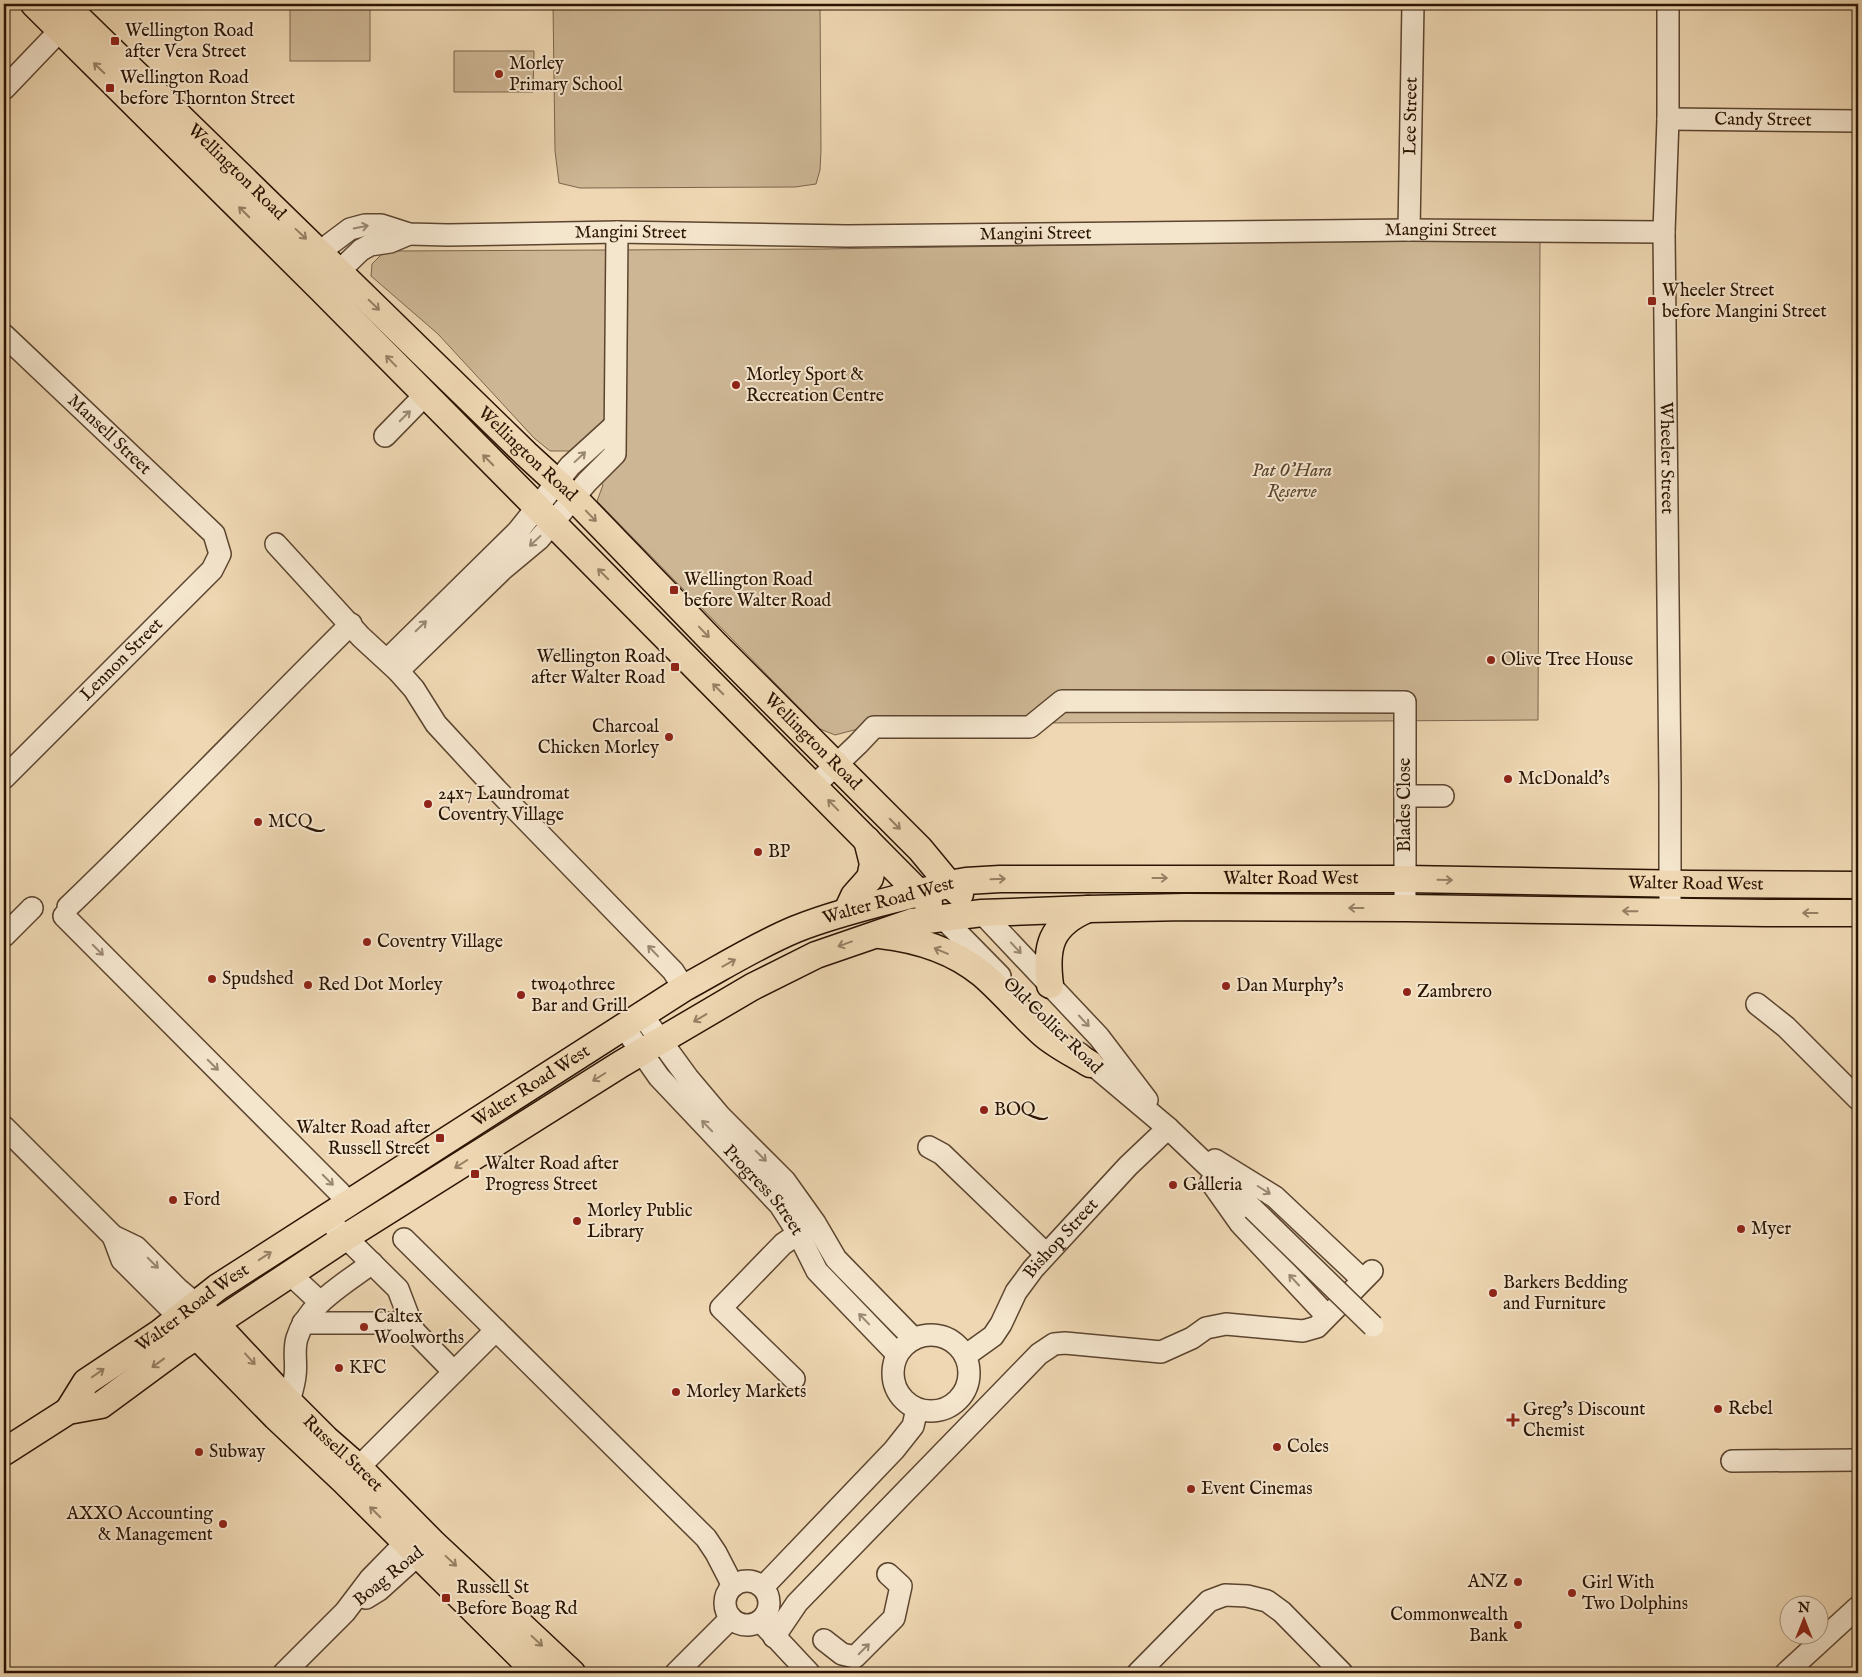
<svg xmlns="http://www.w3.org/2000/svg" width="1862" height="1677" font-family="'IM FELL English',serif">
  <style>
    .green { fill: #cdb694; stroke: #7c654c }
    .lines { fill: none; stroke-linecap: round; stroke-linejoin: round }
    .minor-casing { stroke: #5c452f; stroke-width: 24 }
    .major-casing { stroke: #2b1403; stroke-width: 29 }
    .minor { stroke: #f4e5cd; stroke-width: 21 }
    .major { stroke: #eed7b2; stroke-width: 26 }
    .minor-bridge-casing { stroke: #5c452f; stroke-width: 24; stroke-linecap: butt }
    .minor-bridge { stroke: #f4e5cd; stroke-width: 21 }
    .oneway { stroke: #967f63 }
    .oneway2 { stroke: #9a8772 }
    .poi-dot { fill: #8f2418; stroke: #f4e5cd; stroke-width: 2 }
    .labels { text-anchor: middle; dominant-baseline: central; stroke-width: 4; stroke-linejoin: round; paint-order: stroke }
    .poi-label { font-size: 18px; fill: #2b1403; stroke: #f4e5cd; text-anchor: start }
    .street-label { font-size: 18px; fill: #2b1403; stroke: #f4e5cd }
    .park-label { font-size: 18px; font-style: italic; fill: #5c452e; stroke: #f4e5cd }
  </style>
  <rect width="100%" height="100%" fill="#eed7b2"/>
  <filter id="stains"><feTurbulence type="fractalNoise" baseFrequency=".004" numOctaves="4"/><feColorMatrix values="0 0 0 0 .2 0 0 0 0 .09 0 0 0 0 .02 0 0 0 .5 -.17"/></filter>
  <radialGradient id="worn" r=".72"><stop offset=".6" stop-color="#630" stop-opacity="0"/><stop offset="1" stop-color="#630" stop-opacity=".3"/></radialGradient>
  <g class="green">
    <rect x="290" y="4" width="80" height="57"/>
    <polygon points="553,4 820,4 821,150 820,170 816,184 795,187 580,188 559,183 555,151"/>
    <polygon points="454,51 534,51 533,92 454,92"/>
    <polygon points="1415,240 1540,241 1538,720 877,724 835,735 820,729 597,501 603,485 575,451 550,451 534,438 438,334 371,276 372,264 382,254 393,251 821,249"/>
  </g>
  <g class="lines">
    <g class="minor-casing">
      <g id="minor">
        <path id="s1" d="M1668,4V119L1664,232L1670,784V912"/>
        <polyline points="4,89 71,19"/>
        <path id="s2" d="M1668,119L1858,121"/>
        <path id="s3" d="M1409,230L1413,4"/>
        <path id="s4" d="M310,264L330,244L350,229L365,225H381L409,234L448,235L617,232L847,236L1409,230L1664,232"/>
        <polyline points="328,282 361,250 370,245 390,242 409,234"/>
        <path id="s5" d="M4,335L214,534L220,554L212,570L4,778"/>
        <polyline points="385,436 425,395"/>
        <polyline points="276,544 361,637 398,671 414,689 436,724 496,789 673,971 684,988"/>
        <polyline points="387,660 518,531 570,466 614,426"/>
        <polyline points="398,671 503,569 539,539 587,482 615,454 617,232"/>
        <polyline points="814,786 858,744 874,727 1030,727 1062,701 1405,702 1405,908"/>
        <polyline points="1405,796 1443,796"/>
        <path d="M68,907C164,815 256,718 351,624"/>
        <polyline points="982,913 1099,1037 1147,1100"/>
        <polyline points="64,916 340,1193 347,1203"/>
        <polyline points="942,917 1000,976"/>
        <polyline points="4,936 32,908"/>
        <polyline points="1757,1004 1786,1027 1858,1099"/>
        <polyline points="642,1015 688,1078 720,1116 785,1181 815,1223 836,1259 914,1339"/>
        <path id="s6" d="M624,1027L659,1077L780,1205L798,1233L817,1271L897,1354"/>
        <polyline points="1079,1053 1168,1128 1253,1209"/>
        <polyline points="4,1127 113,1236 136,1247 178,1289 196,1304"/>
        <polyline points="929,1147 942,1154 1046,1254"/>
        <polyline points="1215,1160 1275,1197 1362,1279"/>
        <polyline points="1211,1182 1240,1223 1327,1316"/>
        <polyline points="325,1217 398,1289 414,1331"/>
        <polyline points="113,1236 122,1260 179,1317"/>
        <polyline points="404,1239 706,1538 716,1553 733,1586"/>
        <polyline points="290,1274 320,1302"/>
        <polyline points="303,1323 397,1323 414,1331 454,1372"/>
        <circle cx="931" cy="1373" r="38"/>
        <path id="s7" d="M965,1356L993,1336L1001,1324L1016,1292L1033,1269L1128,1166L1168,1128"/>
        <polyline points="794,1379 721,1308 783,1244 811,1225"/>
        <path d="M289,1402C291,1394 294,1385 295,1376C297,1363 293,1351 297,1338C307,1304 346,1283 372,1263"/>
        <polyline points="1732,1461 1858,1460"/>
        <polyline points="348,1478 496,1330"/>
        <circle cx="747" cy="1603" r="22"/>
        <polyline points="763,1587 894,1450 913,1426 917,1409"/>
        <polyline points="366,1598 379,1590 430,1544"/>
        <polyline points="766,1627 809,1673"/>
        <polyline points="774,1637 797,1603 1039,1354 1054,1344 1065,1343 1161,1352 1192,1338 1206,1328 1226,1324 1303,1331 1317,1327 1372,1271"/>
        <polyline points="824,1640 842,1654 855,1657 894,1618 901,1586 888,1574"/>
        <polyline points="284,1673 345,1612 370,1579 417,1531"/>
        <polyline points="676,1673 731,1618"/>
        <polyline points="1138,1673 1209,1601 1225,1595 1247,1596 1267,1601 1282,1612 1342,1673"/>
        <polyline points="1786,1673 1858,1607"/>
      </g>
    </g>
    <g class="major-casing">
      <g id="major">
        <polyline points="34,4 321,289 929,903"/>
        <path id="s8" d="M64,4L526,454L573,497L715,644L920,849L949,884L960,894"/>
        <polyline points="847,911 854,896 870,878 873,864 867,840"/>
        <path d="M880,935C916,939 954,951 982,974C1003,992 1021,1014 1042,1033C1055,1045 1074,1054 1090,1064"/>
        <path d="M1050,985C1045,947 1050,925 1088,909"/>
        <path id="s9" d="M204,1311L289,1402L326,1439L358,1467L432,1542L572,1673"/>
        <polyline points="186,1325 276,1417 344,1481 537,1673"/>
        <path id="s10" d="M68,1411L86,1382L161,1332L218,1287L684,988C721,968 757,945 796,929C846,909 898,900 949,884L966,881L1000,879H1405L1691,884L1858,885"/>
        <polyline points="4,1452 68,1411 101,1405 177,1349 346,1237 621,1064 752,987 816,955 912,922 982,913 1088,909 1186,907 1405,908 1766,913 1858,913"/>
      </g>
    </g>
    <use href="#minor" class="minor"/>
    <use href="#major" class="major"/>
    <g class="minor-bridge-casing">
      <polyline id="minor-bridge" points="1253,1209 1373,1326"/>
    </g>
    <use href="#minor-bridge" class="minor-bridge"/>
  </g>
  <defs><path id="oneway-shaft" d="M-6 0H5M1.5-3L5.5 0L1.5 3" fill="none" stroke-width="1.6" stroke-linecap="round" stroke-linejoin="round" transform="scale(1.25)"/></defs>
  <g class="oneway">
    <use href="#oneway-shaft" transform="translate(99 68) rotate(-136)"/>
    <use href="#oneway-shaft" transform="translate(244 212) rotate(-135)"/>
    <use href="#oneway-shaft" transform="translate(301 234) rotate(43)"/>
    <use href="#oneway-shaft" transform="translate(374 305) rotate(44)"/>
    <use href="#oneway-shaft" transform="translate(391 361) rotate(-134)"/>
    <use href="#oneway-shaft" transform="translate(488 460) rotate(-135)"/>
    <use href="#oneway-shaft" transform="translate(591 516) rotate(46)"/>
    <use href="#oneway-shaft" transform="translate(603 574) rotate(-135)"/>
    <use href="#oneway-shaft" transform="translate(704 632) rotate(46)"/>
    <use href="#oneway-shaft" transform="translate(718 689) rotate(-135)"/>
    <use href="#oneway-shaft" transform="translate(833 805) rotate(-134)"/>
    <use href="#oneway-shaft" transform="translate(895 824) rotate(45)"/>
    <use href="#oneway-shaft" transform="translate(1160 878)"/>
    <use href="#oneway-shaft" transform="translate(998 879) rotate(-2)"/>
    <use href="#oneway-shaft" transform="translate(1445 880) rotate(1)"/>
    <use href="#oneway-shaft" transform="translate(1356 908) rotate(180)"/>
    <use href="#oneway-shaft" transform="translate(1630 911) rotate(-179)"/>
    <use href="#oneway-shaft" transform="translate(1810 913) rotate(180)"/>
    <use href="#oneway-shaft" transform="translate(845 944) rotate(160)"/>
    <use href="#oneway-shaft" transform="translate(941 951) rotate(-157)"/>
    <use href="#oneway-shaft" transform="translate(729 963) rotate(-29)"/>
    <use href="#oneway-shaft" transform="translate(700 1018) rotate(149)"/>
    <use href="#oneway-shaft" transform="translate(599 1077) rotate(148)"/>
    <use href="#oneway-shaft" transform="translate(461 1164) rotate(148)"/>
    <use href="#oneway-shaft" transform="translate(265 1256) rotate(-33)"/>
    <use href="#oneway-shaft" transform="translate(250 1359) rotate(48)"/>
    <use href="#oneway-shaft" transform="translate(158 1363) rotate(144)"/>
    <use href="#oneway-shaft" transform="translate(98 1373) rotate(-35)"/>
    <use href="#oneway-shaft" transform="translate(375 1512) rotate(-135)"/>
    <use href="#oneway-shaft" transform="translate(451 1561) rotate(43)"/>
    <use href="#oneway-shaft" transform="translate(537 1641) rotate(43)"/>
  </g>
  <g class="oneway2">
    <use href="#oneway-shaft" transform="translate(361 227) rotate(-11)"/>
    <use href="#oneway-shaft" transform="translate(405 416) rotate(-45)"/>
    <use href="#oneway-shaft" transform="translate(580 457) rotate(-43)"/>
    <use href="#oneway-shaft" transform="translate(535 541) rotate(137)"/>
    <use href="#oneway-shaft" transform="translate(421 626) rotate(-44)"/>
    <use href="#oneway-shaft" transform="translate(1016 948) rotate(47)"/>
    <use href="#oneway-shaft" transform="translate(98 950) rotate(45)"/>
    <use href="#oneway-shaft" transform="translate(653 951) rotate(-134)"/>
    <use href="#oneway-shaft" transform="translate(1084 1021) rotate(47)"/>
    <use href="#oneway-shaft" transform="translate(213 1065) rotate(45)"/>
    <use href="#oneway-shaft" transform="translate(707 1126) rotate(-134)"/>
    <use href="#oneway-shaft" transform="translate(761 1156) rotate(45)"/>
    <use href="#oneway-shaft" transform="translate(328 1180) rotate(45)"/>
    <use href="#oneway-shaft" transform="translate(1264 1190) rotate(32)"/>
    <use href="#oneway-shaft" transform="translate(153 1263) rotate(45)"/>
    <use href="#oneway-shaft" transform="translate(1294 1280) rotate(-133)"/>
    <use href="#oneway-shaft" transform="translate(864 1319) rotate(-134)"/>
    <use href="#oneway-shaft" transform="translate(864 1649) rotate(-45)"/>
  </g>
  <g class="poi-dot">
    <rect x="110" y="36" width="10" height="10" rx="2.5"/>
    <circle cx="499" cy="74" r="5"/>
    <rect x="105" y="83" width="10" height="10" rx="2.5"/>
    <rect x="1647" y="296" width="10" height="10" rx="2.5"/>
    <circle cx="736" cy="385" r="5"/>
    <rect x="669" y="585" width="10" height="10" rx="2.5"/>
    <circle cx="1491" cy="660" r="5"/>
    <rect x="670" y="662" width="10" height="10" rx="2.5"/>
    <circle cx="669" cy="737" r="5"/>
    <circle cx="1508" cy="779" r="5"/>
    <circle cx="428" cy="804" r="5"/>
    <circle cx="258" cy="822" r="5"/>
    <circle cx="758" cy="852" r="5"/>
    <circle cx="367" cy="942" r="5"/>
    <circle cx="212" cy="979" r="5"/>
    <circle cx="308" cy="985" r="5"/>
    <circle cx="1226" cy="986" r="5"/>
    <circle cx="1407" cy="992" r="5"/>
    <circle cx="521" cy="995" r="5"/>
    <circle cx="984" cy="1110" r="5"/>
    <rect x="435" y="1133" width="10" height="10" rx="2.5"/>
    <rect x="470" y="1169" width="10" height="10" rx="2.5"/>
    <circle cx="1173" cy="1185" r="5"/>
    <circle cx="173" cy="1200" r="5"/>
    <circle cx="577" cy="1221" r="5"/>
    <circle cx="1741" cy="1229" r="5"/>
    <circle cx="1493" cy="1293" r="5"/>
    <circle cx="364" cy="1327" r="5"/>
    <circle cx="339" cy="1368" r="5"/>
    <circle cx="676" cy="1392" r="5"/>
    <circle cx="1718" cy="1409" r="5"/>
    <path d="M1510.5 1412.5h5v5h5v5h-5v5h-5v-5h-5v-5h5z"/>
    <circle cx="1277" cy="1447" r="5"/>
    <circle cx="199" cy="1452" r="5"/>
    <circle cx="1191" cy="1489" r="5"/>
    <circle cx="223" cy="1524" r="5"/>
    <circle cx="1518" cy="1582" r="5"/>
    <circle cx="1572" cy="1593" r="5"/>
    <rect x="441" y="1593" width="10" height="10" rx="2.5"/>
    <circle cx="1518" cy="1625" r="5"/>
  </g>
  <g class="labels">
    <g class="poi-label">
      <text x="125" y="31">Wellington Road<tspan x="125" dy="21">after Vera Street</tspan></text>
      <text x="509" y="64">Morley<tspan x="509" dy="21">Primary School</tspan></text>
      <text x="120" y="78">Wellington Road<tspan x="120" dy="21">before Thornton Street</tspan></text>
      <text x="1662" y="291">Wheeler Street<tspan x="1662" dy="21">before Mangini Street</tspan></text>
      <text x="746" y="375">Morley Sport &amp;<tspan x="746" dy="21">Recreation Centre</tspan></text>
      <text x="684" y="580">Wellington Road<tspan x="684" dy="21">before Walter Road</tspan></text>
      <text x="665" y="657" text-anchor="end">Wellington Road<tspan x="665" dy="21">after Walter Road</tspan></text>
      <text x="1501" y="660">Olive Tree House</text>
      <text x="659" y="727" text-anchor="end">Charcoal<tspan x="659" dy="21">Chicken Morley</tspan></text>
      <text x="1518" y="779">McDonald's</text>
      <text x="438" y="794">24x7 Laundromat<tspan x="438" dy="21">Coventry Village</tspan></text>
      <text x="268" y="822">MCQ</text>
      <text x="768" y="852">BP</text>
      <text x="377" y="942">Coventry Village</text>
      <text x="222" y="979">Spudshed</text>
      <text x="318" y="985">Red Dot Morley</text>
      <text x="531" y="985">two40three<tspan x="531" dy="21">Bar and Grill</tspan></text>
      <text x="1236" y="986">Dan Murphy's</text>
      <text x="1417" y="992">Zambrero</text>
      <text x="994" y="1110">BOQ</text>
      <text x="430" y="1128" text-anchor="end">Walter Road after<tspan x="430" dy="21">Russell Street</tspan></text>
      <text x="485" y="1164">Walter Road after<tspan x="485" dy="21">Progress Street</tspan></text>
      <text x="1183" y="1185">Galleria</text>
      <text x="183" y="1200">Ford</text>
      <text x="587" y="1211">Morley Public<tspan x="587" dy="21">Library</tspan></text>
      <text x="1751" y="1229">Myer</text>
      <text x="1503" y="1283">Barkers Bedding<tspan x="1503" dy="21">and Furniture</tspan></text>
      <text x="374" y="1317">Caltex<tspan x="374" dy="21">Woolworths</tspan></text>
      <text x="349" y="1368">KFC</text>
      <text x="686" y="1392">Morley Markets</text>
      <text x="1728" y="1409">Rebel</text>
      <text x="1523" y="1410">Greg's Discount<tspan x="1523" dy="21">Chemist</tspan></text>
      <text x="1287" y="1447">Coles</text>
      <text x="209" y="1452">Subway</text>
      <text x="1201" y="1489">Event Cinemas</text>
      <text x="213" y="1514" text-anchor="end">AXXO Accounting<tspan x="213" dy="21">&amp; Management</tspan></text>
      <text x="1508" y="1582" text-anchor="end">ANZ</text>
      <text x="1582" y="1583">Girl With<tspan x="1582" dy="21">Two Dolphins</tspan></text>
      <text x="456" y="1588">Russell St<tspan x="456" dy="21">Before Boag Rd</tspan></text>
      <text x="1508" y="1615" text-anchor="end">Commonwealth<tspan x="1508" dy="21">Bank</tspan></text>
    </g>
    <g class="street-label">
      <text stroke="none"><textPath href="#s3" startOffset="114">Lee Street</textPath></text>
      <text stroke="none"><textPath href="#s2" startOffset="95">Candy Street</textPath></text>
      <text stroke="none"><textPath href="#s8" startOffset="241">Wellington Road</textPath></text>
      <text stroke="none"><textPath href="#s4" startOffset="1146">Mangini Street</textPath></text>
      <text stroke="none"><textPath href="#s4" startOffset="336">Mangini Street</textPath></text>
      <text stroke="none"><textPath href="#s4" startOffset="741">Mangini Street</textPath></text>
      <text stroke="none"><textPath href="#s5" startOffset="145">Mansell Street</textPath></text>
      <text stroke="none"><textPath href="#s8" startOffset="646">Wellington Road</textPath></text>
      <text stroke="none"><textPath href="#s1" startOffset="454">Wheeler Street</textPath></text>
      <text transform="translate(122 660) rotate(-45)">Lennon Street</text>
      <text stroke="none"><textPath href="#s8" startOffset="1051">Wellington Road</textPath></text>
      <text transform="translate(1405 805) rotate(-90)">Blades Close</text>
      <text stroke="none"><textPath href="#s10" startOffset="1379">Walter Road West</textPath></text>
      <text stroke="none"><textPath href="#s10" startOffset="1784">Walter Road West</textPath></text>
      <text stroke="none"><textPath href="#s10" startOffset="974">Walter Road West</textPath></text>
      <text transform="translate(1052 1026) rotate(44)">Old Collier Road</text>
      <text stroke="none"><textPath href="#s10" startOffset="569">Walter Road West</textPath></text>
      <text stroke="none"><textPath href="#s6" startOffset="215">Progress Street</textPath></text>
      <text stroke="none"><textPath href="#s7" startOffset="154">Bishop Street</textPath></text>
      <text stroke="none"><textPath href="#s10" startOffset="164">Walter Road West</textPath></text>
      <text stroke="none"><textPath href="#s9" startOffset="199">Russell Street</textPath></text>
      <text transform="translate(389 1577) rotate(-39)">Boag Road</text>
    </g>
    <g class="park-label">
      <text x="1292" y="471">Pat O'Hara<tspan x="1292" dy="21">Reserve</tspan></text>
    </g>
  </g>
  <rect width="1862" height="1677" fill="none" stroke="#eed7b2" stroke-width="20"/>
  <rect x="5" y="5" width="1852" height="1667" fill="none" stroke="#2b1403" stroke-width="2.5"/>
  <rect x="10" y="10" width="1842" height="1657" fill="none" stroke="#2b1403"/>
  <g transform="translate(1804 1620)"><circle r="24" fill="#f4e5cd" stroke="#a4917c"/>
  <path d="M0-4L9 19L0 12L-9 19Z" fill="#8f2418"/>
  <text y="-8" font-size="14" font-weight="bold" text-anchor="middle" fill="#2b1403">N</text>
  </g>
  <rect width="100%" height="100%" filter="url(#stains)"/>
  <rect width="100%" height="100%" fill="url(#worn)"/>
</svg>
